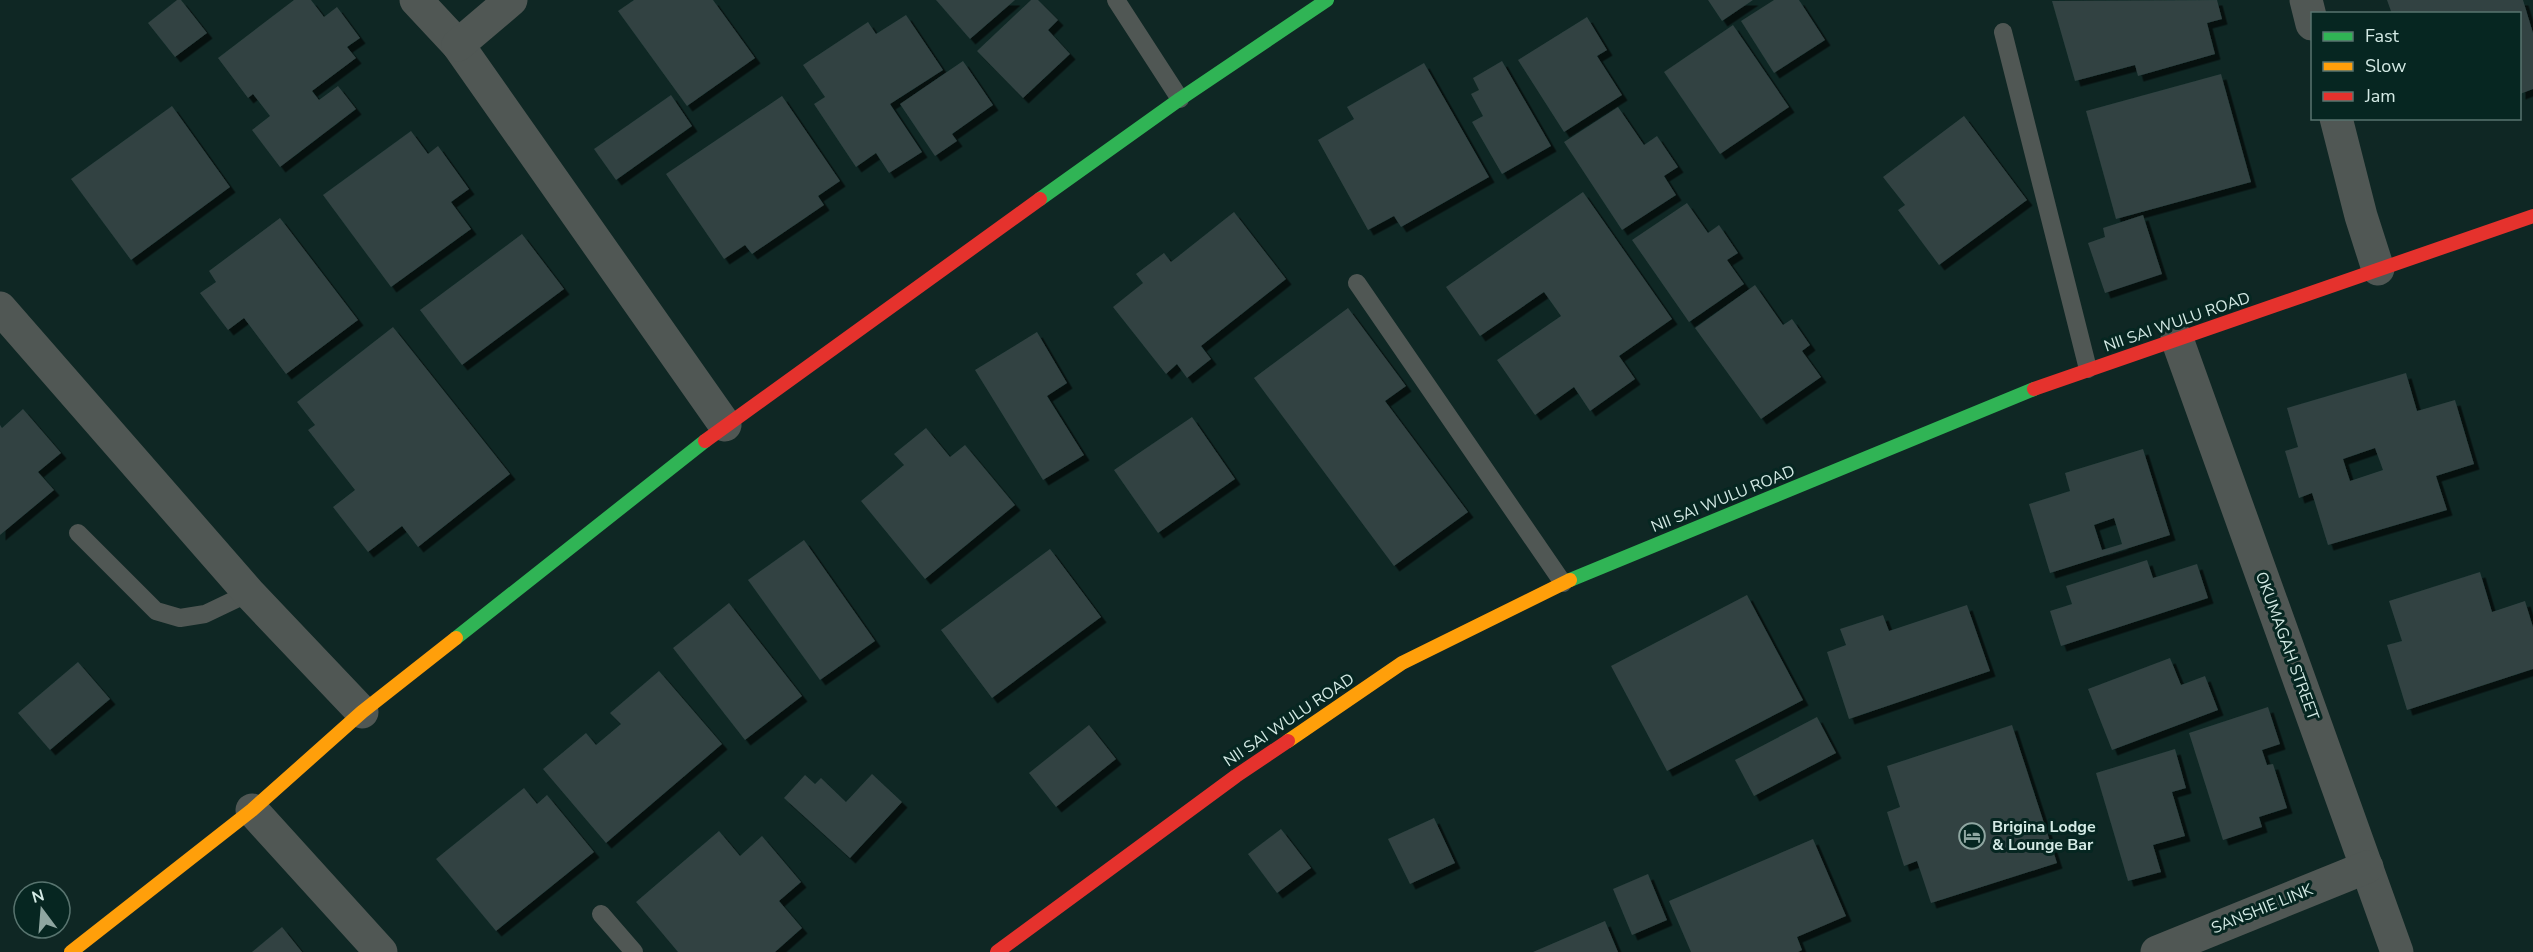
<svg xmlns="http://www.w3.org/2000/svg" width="2533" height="952" font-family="'Nunito Sans',sans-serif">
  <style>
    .building { fill: #304342; fill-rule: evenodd; filter: url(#shadow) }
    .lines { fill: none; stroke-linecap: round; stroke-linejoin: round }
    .lane { stroke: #505754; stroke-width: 18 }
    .street { stroke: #505754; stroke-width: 33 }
    .fast { stroke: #30b455; stroke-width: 14 }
    .slow { stroke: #ff9f0a; stroke-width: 14 }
    .jam { stroke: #e5322d; stroke-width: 14 }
    .labels { text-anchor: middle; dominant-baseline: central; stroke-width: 6; stroke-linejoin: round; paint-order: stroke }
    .street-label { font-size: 16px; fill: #d4eae5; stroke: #062621 }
    .poi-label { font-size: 16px; font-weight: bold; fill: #d4eae5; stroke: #062621; text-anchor: start }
  </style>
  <defs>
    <filter id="shadow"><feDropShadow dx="5.5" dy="5.5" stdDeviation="0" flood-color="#0009"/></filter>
  </defs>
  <rect width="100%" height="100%" fill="#0f2724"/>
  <g class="building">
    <polygon points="177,0 181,0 207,33 175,57 148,23"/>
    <polygon points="294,0 311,0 324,17 337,7 360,38 347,47 356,58 312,91 319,100 338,86 356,109 280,167 252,130 270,116 253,94 248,98 218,58"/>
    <polygon points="634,0 713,0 755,58 687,106 618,11"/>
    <polygon points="936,0 1015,0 970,39"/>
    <polygon points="1031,0 1038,0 1058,20 1048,30 1070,54 1023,98 977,51"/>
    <polygon points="1708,0 1753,0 1722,21"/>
    <polygon points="1774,0 1799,0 1825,40 1774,73 1741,21"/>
    <polygon points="2217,0 2222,19 2207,23 2215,54 2138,76 2135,65 2075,81 2052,1"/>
    <polygon points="2387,0 2523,0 2533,33 2533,89 2520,94 2520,14 2392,14"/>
    <polygon points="906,15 943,70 890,104 922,152 889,173 876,153 856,167 814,104 825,97 803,65 868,22 876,34"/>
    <polygon points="1587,17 1607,50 1597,56 1622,95 1564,132 1518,60"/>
    <polygon points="1733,25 1789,107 1720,154 1664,72"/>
    <polygon points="963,61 993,105 952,134 957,141 935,156 900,104"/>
    <polygon points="1502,61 1551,146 1502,174 1472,122 1483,116 1471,94 1479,90 1473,78"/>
    <polygon points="1424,63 1489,177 1401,227 1394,216 1368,230 1318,140 1354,119 1347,107"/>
    <polygon points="2221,74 2251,182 2116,219 2086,111"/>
    <polygon points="671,95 692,126 616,180 594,149"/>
    <polygon points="782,96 840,181 818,196 824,205 752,254 745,245 724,259 666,174"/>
    <polygon points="172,106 230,187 131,260 71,179"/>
    <polygon points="1618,107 1644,145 1657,136 1678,167 1664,176 1676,195 1622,230 1564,142"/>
    <polygon points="1964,116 2027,200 1939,265 1898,210 1905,205 1883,177"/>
    <polygon points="411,131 428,154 438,146 469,189 451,202 471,229 391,287 323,195"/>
    <polygon points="1583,192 1672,319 1619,356 1635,379 1590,411 1574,387 1535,415 1497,360 1561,316 1544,292 1480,336 1446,287"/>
    <polygon points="1687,203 1708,233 1719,225 1738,253 1727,260 1744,284 1689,322 1632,240"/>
    <polygon points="1234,212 1286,279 1201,346 1211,359 1187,378 1177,364 1166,374 1113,307 1143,283 1136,274 1164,253 1171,262"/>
    <polygon points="2143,215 2162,274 2105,293 2088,243 2105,237 2103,228"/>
    <polygon points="280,218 358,320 286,374 244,318 228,330 200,293 216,282 209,271"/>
    <polygon points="522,234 564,289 462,365 420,310"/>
    <polygon points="1755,285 1783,325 1792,319 1810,345 1802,351 1821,377 1761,419 1695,328"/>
    <polygon points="1348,308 1406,386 1385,401 1468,512 1394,566 1254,378"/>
    <polygon points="393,327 510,474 418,547 402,526 368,552 333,507 355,490 308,430 315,425 297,402"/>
    <polygon points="1037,332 1067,383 1047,396 1084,455 1043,480 975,370"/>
    <path d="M2406,373L2417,411L2455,400L2474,464L2436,476L2447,510L2328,545L2312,493L2299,498L2285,451L2298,447L2287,408ZM2375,448L2383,470L2350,481L2343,459Z"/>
    <polygon points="23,409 61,453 38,472 54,490 0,535 0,425 2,428"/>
    <polygon points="1192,417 1235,479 1158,533 1114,470"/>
    <polygon points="926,428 950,457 965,445 1015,505 925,579 861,501 904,465 894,454"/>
    <path d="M2143,449L2170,535L2050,573L2029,504L2070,491L2065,473ZM2114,518L2122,544L2102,550L2094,525Z"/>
    <polygon points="804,540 875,641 820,680 748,580"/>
    <polygon points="1050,549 1101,617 992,698 941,630"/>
    <polygon points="2147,560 2153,578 2197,564 2208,598 2061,646 2050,611 2072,604 2066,586"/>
    <polygon points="2480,572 2492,612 2525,601 2533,627 2533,669 2407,710 2387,645 2402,641 2389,601"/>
    <polygon points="1747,595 1803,700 1667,771 1611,666"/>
    <polygon points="729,603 802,696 745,740 673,648"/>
    <polygon points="1967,605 1990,671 1849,719 1827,652 1846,645 1840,629 1883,615 1889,631"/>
    <polygon points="2170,658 2181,685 2205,676 2218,710 2112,750 2088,689"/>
    <polygon points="78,662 110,699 50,750 18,713"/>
    <polygon points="659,671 722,744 606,843 543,769 586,733 596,745 621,724 610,713"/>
    <polygon points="2268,707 2280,744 2262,750 2267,765 2273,764 2287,808 2259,817 2262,827 2223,840 2189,733"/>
    <polygon points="1817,717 1836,753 1754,796 1735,760"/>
    <polygon points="1089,725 1116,759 1056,807 1029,773"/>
    <polygon points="2012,725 2057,863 1931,903 1917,861 1904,866 1887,812 1900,807 1887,766"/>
    <polygon points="2175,749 2186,788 2172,792 2185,836 2153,845 2161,872 2128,881 2096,773"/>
    <polygon points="872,774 902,802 850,858 784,798 805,775 815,784 821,778 846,802"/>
    <polygon points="524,788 537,804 547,795 594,852 496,931 436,859"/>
    <polygon points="1434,818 1455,863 1410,884 1388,839"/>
    <polygon points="1281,829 1311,868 1277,893 1248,854"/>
    <polygon points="719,831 740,856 762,836 801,882 779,901 802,928 775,952 678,952 636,902"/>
    <polygon points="1813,839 1846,916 1797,937 1802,950 1798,952 1691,952 1669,901"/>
    <polygon points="1648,874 1667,920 1632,935 1613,889"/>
    <polygon points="1605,921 1618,952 1533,952"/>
    <polygon points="282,927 302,952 252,952"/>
  </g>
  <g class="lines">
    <g class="lane">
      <polyline points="1116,0 1180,99"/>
      <polyline points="2003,32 2088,369"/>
      <polyline points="1357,283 1563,583"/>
      <polyline points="78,533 156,611 180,618 205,614 249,593"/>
      <polyline points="601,914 634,952"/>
    </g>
    <g class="street">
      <polyline points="416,0 458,45 725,425"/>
      <polyline points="2306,0 2312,24"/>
      <polyline points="458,45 511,0"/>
      <polyline points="2336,118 2361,216 2378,269"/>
      <polyline points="0,308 249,593 362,712"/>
      <polyline points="2177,339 2397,952"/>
      <polyline points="252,810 381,952"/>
      <polyline points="2157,952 2367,867"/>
    </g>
    <g class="fast">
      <polyline points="1040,199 1180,99 1327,0"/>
      <polyline points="1570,580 2034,389"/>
      <polyline points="456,638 705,441"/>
    </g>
    <g class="slow">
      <polyline points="1288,741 1402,663 1570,580"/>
      <polyline points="71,952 252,810 362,712 456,638"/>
    </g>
    <g class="jam">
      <polyline points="2034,389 2533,216"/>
      <polyline points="705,441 1040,199"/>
      <polyline points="997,952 1236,776 1288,741"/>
    </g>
  </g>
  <defs>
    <g id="hotel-ring" transform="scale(1.35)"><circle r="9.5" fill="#062621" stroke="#8fa6a1" stroke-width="1.5"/><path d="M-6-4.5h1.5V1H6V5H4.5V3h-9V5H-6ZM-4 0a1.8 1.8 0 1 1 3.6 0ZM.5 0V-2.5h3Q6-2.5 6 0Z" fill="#8fa6a1"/></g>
  </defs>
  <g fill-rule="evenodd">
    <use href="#hotel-ring" x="1972" y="836"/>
  </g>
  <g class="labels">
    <g class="street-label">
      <text transform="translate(2177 322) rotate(-19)">NII SAI WULU ROAD</text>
      <text transform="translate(1723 499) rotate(-22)">NII SAI WULU ROAD</text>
      <text transform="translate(2287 646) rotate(70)">OKUMAGAH STREET</text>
      <text transform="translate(1289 720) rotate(-34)">NII SAI WULU ROAD</text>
      <text transform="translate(2262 909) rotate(-22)">SANSHIE LINK</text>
    </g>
    <g class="poi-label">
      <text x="1992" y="827">Brigina Lodge<tspan x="1992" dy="18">&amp; Lounge Bar</tspan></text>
    </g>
  </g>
  <rect x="2311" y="12" width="210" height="108" fill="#062621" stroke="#58746f" stroke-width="1.5"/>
  <rect x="2323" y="32" width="30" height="9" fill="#30b455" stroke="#58746f" stroke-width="1.5"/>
  <text x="2365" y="42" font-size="18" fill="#d4eae5">Fast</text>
  <rect x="2323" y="62" width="30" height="9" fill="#ff9f0a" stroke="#58746f" stroke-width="1.5"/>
  <text x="2365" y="72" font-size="18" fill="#d4eae5">Slow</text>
  <rect x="2323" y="92" width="30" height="9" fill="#e5322d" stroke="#58746f" stroke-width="1.5"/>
  <text x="2365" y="102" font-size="18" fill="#d4eae5">Jam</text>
  <g transform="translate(42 910) rotate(344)"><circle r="28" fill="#062621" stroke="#58746f" stroke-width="1.5"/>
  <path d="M0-4.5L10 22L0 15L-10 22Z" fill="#8fa6a1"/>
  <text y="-9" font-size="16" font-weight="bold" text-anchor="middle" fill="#d4eae5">N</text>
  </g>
</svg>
